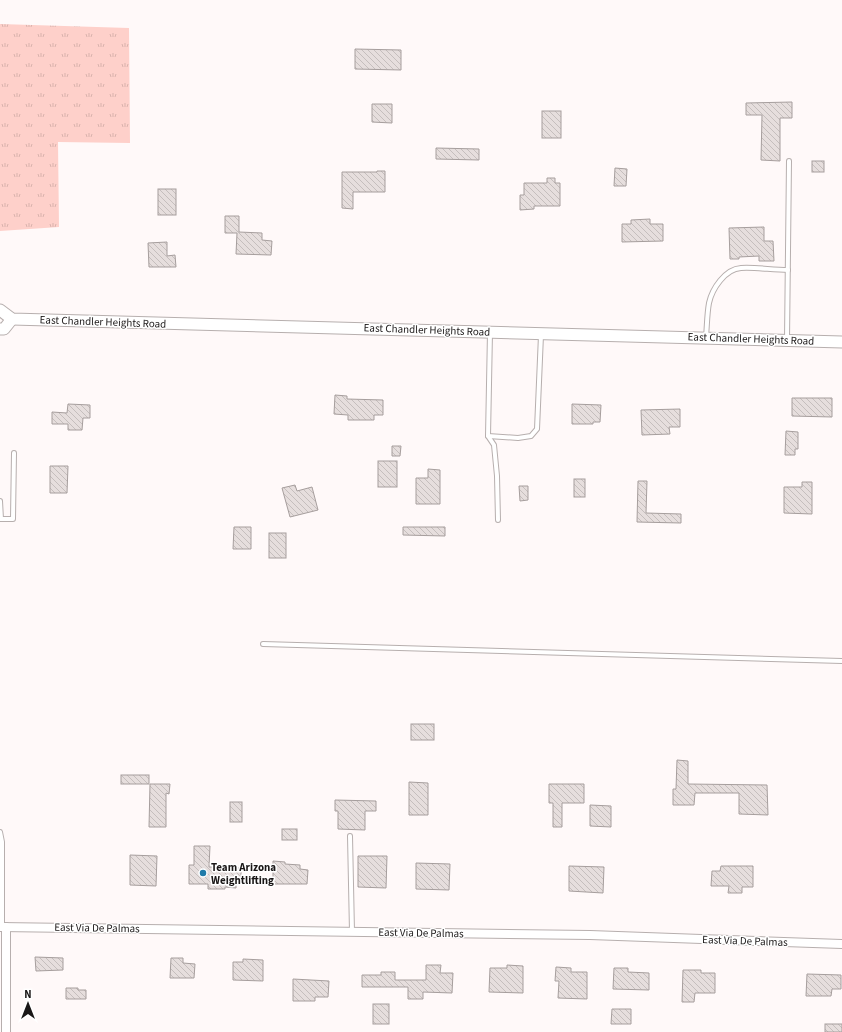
<svg xmlns="http://www.w3.org/2000/svg" width="842" height="1032" font-family="'Source Sans 3',sans-serif">
  <style>
    .grass { fill: url(#grass-tufts) }
    .building { fill: url(#building-back-hatch); stroke: #a69e9d }
    .lines { fill: none; stroke-linecap: round; stroke-linejoin: round }
    .lane-casing { stroke: #b7afae; stroke-width: 6 }
    .street-casing { stroke: #b7afae; stroke-width: 10 }
    .secondary-casing { stroke: #b7afae; stroke-width: 13 }
    .lane { stroke: #fff; stroke-width: 4 }
    .street { stroke: #fff; stroke-width: 8 }
    .secondary { stroke: #fff; stroke-width: 11 }
    .poi-dot { fill: #207ba9; stroke: #fff; stroke-width: 1.5 }
    .labels { text-anchor: middle; dominant-baseline: central; stroke-width: 3; stroke-linejoin: round; paint-order: stroke }
    .street-label { font-size: 11px; fill: #1a1717; stroke: #fff }
    .poi-label { font-size: 11px; font-weight: bold; fill: #1a1717; stroke: #fff; text-anchor: start }
  </style>
  <defs>
    <pattern id="grass-tufts" width="24" height="20" patternUnits="userSpaceOnUse"><rect width="24" height="20" fill="#fed0ca"/><path d="M3 7l-1-3M5 7V3M7 7l1-3M15 17l-1-3M17 17v-4M19 17l1-3" fill="none" stroke="#d9b2ad"/></pattern>
    <pattern id="building-back-hatch" width="6" height="6" patternUnits="userSpaceOnUse"><rect width="6" height="6" fill="#e6dedd"/><path d="M-1 5l2 2M0 0l6 6M5-1l2 2" fill="none" stroke="#c5bebd"/></pattern>
  </defs>
  <rect width="100%" height="100%" fill="#fff9f9"/>
  <polygon class="grass" points="0,24 129,28 130,143 58,142 59,227 0,231"/>
  <g class="building">
    <polygon points="355,49 401,50 401,70 355,69"/>
    <polygon points="792,102 792,118 780,118 780,161 761,160 762,115 746,115 746,103"/>
    <polygon points="372,104 392,104 392,123 372,122"/>
    <rect x="542" y="111" width="19" height="27"/>
    <polygon points="436,148 479,149 479,160 436,159"/>
    <rect x="812" y="161" width="12" height="11"/>
    <polygon points="615,168 627,169 626,186 614,186"/>
    <polygon points="377,171 385,171 385,192 353,192 353,209 342,208 342,172 377,172"/>
    <polygon points="547,178 555,178 555,183 560,183 560,206 534,206 534,209 520,210 520,195 524,195 524,183 547,183"/>
    <rect x="158" y="189" width="18" height="26"/>
    <polygon points="225,216 239,216 239,232 262,233 262,240 272,241 271,255 236,254 237,233 225,233"/>
    <polygon points="650,219 650,224 663,224 663,241 622,242 622,224 631,224 631,220"/>
    <polygon points="764,227 764,241 773,241 774,261 759,261 759,256 739,257 739,259 730,259 729,228"/>
    <polygon points="167,242 167,256 175,255 176,267 149,267 148,243"/>
    <polygon points="335,395 347,396 347,399 383,400 383,415 374,415 374,420 348,420 348,415 334,414"/>
    <polygon points="792,398 832,398 832,417 792,416"/>
    <polygon points="68,404 90,405 90,418 83,418 82,430 68,430 68,424 52,424 52,412 67,413"/>
    <polygon points="572,404 601,405 600,422 593,422 593,424 572,424"/>
    <polygon points="680,409 680,427 669,427 670,434 642,435 641,410"/>
    <polygon points="786,431 798,432 798,449 795,449 795,455 785,455"/>
    <polygon points="392,446 401,446 400,456 392,456"/>
    <rect x="378" y="461" width="19" height="26"/>
    <polygon points="50,466 68,466 67,493 50,493"/>
    <polygon points="428,469 440,470 440,504 416,504 416,478 428,478"/>
    <rect x="574" y="479" width="11" height="18"/>
    <polygon points="638,481 647,481 646,513 681,514 681,523 637,522"/>
    <polygon points="802,482 812,482 812,514 784,513 784,487 802,487"/>
    <polygon points="295,485 297,491 312,487 318,510 290,517 282,488"/>
    <polygon points="519,486 528,486 528,500 520,501"/>
    <polygon points="234,527 251,527 251,549 233,549"/>
    <polygon points="403,527 445,527 445,536 403,535"/>
    <rect x="269" y="533" width="17" height="25"/>
    <rect x="411" y="724" width="23" height="16"/>
    <polygon points="677,760 688,761 688,784 767,785 768,815 739,814 739,793 695,793 694,805 673,805 673,789 676,789"/>
    <rect x="121" y="775" width="28" height="9"/>
    <polygon points="409,782 428,783 428,815 409,815"/>
    <polygon points="150,784 170,784 169,794 166,793 166,827 149,827"/>
    <polygon points="549,784 584,784 584,803 562,803 562,827 553,827 553,803 549,803"/>
    <polygon points="335,800 376,801 376,811 365,811 365,830 338,829 338,811 335,811"/>
    <rect x="230" y="802" width="12" height="20"/>
    <polygon points="590,805 611,806 611,827 590,826"/>
    <rect x="282" y="829" width="15" height="11"/>
    <polygon points="194,846 210,846 209,867 241,868 241,880 236,880 236,888 225,887 225,889 208,889 208,884 189,884 189,865 194,865"/>
    <polygon points="130,855 157,856 156,886 130,885"/>
    <polygon points="358,856 387,856 386,888 358,887"/>
    <polygon points="273,861 285,862 285,864 300,865 300,869 308,870 307,884 273,884"/>
    <polygon points="416,863 450,864 449,890 416,889"/>
    <polygon points="569,866 604,867 603,893 569,891"/>
    <polygon points="721,866 753,866 753,887 742,887 742,893 728,893 729,886 711,886 712,871 720,871"/>
    <polygon points="35,957 63,958 63,970 36,971"/>
    <polygon points="171,958 183,958 183,963 195,964 194,978 170,978"/>
    <polygon points="243,959 263,960 263,981 233,980 233,962 243,962"/>
    <polygon points="426,965 441,965 440,973 453,973 452,993 423,992 423,999 408,999 408,987 362,987 362,975 381,975 381,972 395,972 395,980 426,980"/>
    <polygon points="507,965 523,966 523,993 489,992 490,968 507,968"/>
    <polygon points="556,967 571,968 571,972 587,972 587,999 558,998 559,981 555,981"/>
    <polygon points="614,968 628,968 628,972 649,973 649,990 613,989"/>
    <polygon points="683,970 701,970 701,973 715,973 715,993 695,993 694,1002 682,1002"/>
    <polygon points="807,974 841,975 841,989 832,989 831,996 806,996"/>
    <polygon points="293,979 329,981 328,997 315,997 315,1001 293,1001"/>
    <polygon points="66,988 78,988 78,990 86,990 86,999 66,999"/>
    <rect x="373" y="1004" width="16" height="20"/>
    <polygon points="612,1009 631,1009 631,1024 611,1024"/>
    <rect x="825" y="1024" width="17" height="8"/>
  </g>
  <g class="lines">
    <g class="lane-casing">
      <g id="lane">
        <polyline points="490,332 488,436 494,445 497,476 498,520"/>
        <path d="M706,337C707,326 707,314 709,303C712,289 725,269 741,268C756,267 772,270 788,270"/>
        <polyline points="787,340 789,161"/>
        <polyline points="488,436 518,438 531,436 537,429 541,335"/>
        <polyline points="0,501 1,519"/>
        <polyline points="0,519 13,519 14,453"/>
        <polyline points="263,644 842,661"/>
        <polyline points="0,832 2,842 2,927"/>
        <polyline points="350,836 352,932"/>
      </g>
    </g>
    <g class="street-casing">
      <g id="street">
        <polyline points="0,927 590,935 842,944"/>
        <polyline points="6,1032 6,927"/>
      </g>
    </g>
    <g class="secondary-casing">
      <g id="secondary">
        <polyline points="0,310 12,319 842,342"/>
        <polyline points="0,329 4,329 12,319"/>
      </g>
    </g>
    <use href="#lane" class="lane"/>
    <use href="#street" class="street"/>
    <use href="#secondary" class="secondary"/>
  </g>
  <circle class="poi-dot" cx="203" cy="873" r="4"/>
  <g class="labels">
    <g class="street-label">
      <text transform="translate(103 322) rotate(2)">East Chandler Heights Road</text>
      <text transform="translate(427 330) rotate(2)">East Chandler Heights Road</text>
      <text transform="translate(751 339) rotate(2)">East Chandler Heights Road</text>
      <text transform="translate(97 928) rotate(1)">East Via De Palmas</text>
      <text transform="translate(421 933) rotate(1)">East Via De Palmas</text>
      <text transform="translate(745 941) rotate(2)">East Via De Palmas</text>
    </g>
    <g class="poi-label">
      <text x="211" y="867">Team Arizona<tspan x="211" dy="13">Weightlifting</tspan></text>
    </g>
  </g>
  <g transform="translate(28 1004)" stroke="#ffffff" stroke-width="3" paint-order="stroke">
  <path d="M0-3L7 15L0 10L-7 15Z" fill="#1a1717"/>
  <text y="-6" font-size="11" font-weight="bold" text-anchor="middle" fill="#1a1717">N</text>
  </g>
</svg>
